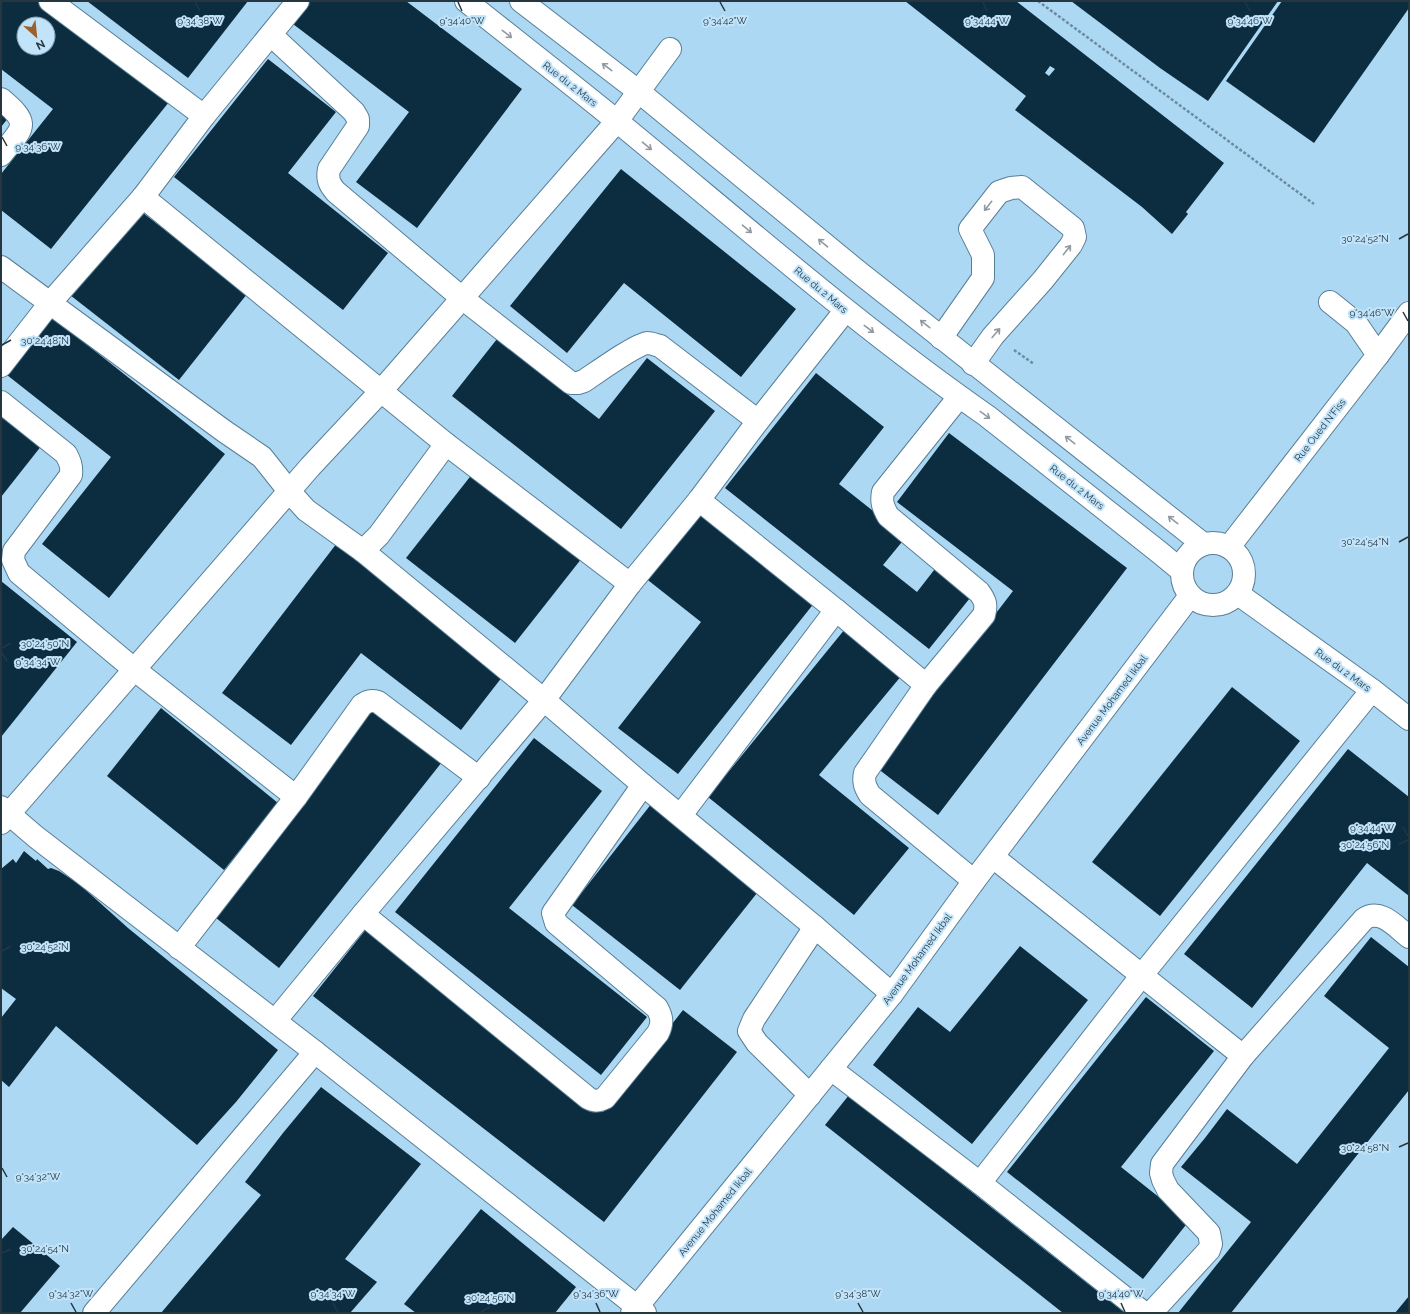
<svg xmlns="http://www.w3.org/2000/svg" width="1410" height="1314" font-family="Raleway,sans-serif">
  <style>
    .building { fill: #0c2d40; fill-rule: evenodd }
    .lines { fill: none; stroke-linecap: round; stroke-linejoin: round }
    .minor-casing { stroke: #577f98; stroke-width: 24 }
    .path { stroke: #6d8b9f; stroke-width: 2.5; stroke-dasharray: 3 2; stroke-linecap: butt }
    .minor { stroke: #fff; stroke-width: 22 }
    .oneway { stroke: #929aa0 }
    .ticks { fill: none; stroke: #253641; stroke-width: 1.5 }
    .labels { text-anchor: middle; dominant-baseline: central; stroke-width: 4; stroke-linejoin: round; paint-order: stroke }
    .street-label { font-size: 10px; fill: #253641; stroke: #c1e4fa }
    .ticks-label { font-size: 10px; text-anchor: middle; fill: #253641; stroke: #c1e4fa; stroke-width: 4; stroke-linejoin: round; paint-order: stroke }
  </style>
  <rect width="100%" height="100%" fill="#add8f4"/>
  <g class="building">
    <path d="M1,1H40L169,102L51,249L1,210V174L53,109L1,69ZM24,24H48V48H24Z"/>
    <polygon points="87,1 248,1 188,78"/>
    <polygon points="310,1 406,1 522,89 417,228 356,182 409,112 293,24"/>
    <path d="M905,1H1016L1224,163L1186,212L1188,214L1172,234L1142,207L1015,110L1026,96ZM1050,66L1055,69L1049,76L1045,73Z"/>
    <polygon points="1071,1 1278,1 1208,101 1160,68"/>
    <polygon points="1282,1 1409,1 1409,8 1314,143 1226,81"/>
    <polygon points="268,59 336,112 288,173 388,253 343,310 174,177"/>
    <polygon points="1,111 9,117 1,127"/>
    <polygon points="621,169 796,309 741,377 624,283 567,353 510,306"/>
    <polygon points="138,209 247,294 179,380 70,295"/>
    <polygon points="52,317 225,454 109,598 42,544 111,457 7,375"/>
    <polygon points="497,339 599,419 647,358 715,411 621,529 452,396"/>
    <polygon points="816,373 884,427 839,484 906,537 883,565 917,592 938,565 974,593 929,649 725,488"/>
    <polygon points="1,413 42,445 1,497"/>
    <polygon points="949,433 1127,568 938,815 877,768 1013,591 897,502"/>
    <polygon points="473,473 582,558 515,643 406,558"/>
    <polygon points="698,510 815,602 678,774 618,728 701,622 644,577"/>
    <polygon points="337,543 506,672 461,730 361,653 291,745 222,693"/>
    <polygon points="1,581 77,642 1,737"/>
    <polygon points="845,629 902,675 819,775 909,848 854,915 708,797"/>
    <polygon points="1232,687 1300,741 1160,916 1092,862"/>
    <polygon points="161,708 278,803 224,870 107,776"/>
    <polygon points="374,708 442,762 279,968 211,914"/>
    <polygon points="534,738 602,791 509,908 647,1017 601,1075 395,912"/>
    <polygon points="1348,749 1409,797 1409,896 1367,863 1252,1008 1184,954"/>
    <polygon points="652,803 761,888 680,990 572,905"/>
    <polygon points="24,851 36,861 37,859 48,869 51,868 59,871 79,884 128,928 278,1050 236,1102 197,1145 56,1026 9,1087 1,1080 1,1018 16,999 1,988 1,869 13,859 16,863"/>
    <polygon points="367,928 603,1112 683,1010 737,1052 604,1222 313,996"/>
    <polygon points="1371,937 1409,967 1409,1090 1231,1313 1178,1313 1251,1222 1181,1167 1205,1138 1227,1109 1297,1164 1389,1048 1324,996"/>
    <polygon points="1020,946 1088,1000 972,1144 873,1065 918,1007 950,1032"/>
    <polygon points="1146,997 1214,1051 1121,1167 1189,1221 1143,1279 1007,1172"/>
    <polygon points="321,1087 421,1164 345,1259 377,1282 350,1313 161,1313 261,1195 245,1182 283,1133"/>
    <polygon points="849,1095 954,1178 1125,1313 1063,1313 825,1125"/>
    <polygon points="481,1209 576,1287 555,1313 416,1313 404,1304"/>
    <polygon points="13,1227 60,1266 20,1313 1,1313 1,1240"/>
    <polygon points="1409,1296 1409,1313 1395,1313"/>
  </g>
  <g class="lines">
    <g class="minor-casing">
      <g id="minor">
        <polyline points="50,1 204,116"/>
        <path d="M466,1C516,41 568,81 618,122C740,222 858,326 987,416L1159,552L1182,571"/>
        <polyline points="521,1 638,91 856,270 1203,544"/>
        <path d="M271,35L354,112L358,119V126L329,169C327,179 329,184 336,192L462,298L571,383H578L584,381C596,373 635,345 647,343C651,343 656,345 660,346L758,421"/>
        <path d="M1,99C32,125 23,127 1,155"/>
        <polyline points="143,197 446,444 630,584"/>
        <polyline points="1,267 224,431 262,457 289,491 306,510 363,551 544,700 643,785 815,927 892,994"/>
        <polyline points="1330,302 1356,323 1378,355"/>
        <polyline points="941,338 983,278 983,255 970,229 999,192 1011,188 1022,187 1073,228 1075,237 1071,245 1043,280 993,336 973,364"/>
        <polyline points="1,366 50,303 143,197 204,116 298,1"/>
        <path d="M959,397L883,492C881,502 883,507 888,516L979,592C985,600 987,605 984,615L926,685L865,773C863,782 865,787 870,795L974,881"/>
        <path d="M1,402L66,454C70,462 72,466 71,475L14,551L13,560L19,573L135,670L296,797L362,705C368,701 371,700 378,702L479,778"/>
        <circle cx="1213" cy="574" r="31"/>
        <polyline points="1229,547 1378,355 1409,313"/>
        <polyline points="363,551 379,535 446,444"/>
        <polyline points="1238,594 1372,690 1409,719"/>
        <polyline points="836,610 926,685"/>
        <polyline points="1,807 36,837 315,1052 645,1313"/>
        <polyline points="681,815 836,610 699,500"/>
        <polyline points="1,823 310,467 381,391 617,121 670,49"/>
        <polyline points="993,857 1243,1056"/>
        <path d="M363,914L588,1098C595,1102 599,1101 605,1098L658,1033C663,1023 662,1017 657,1008L556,923L553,913L643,785"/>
        <polyline points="179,948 296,797"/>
        <polyline points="275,1021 363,914 544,700 630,584 699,500 758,421 845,311"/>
        <polyline points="831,1069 980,1183 1144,1313"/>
        <polyline points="810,1095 757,1043 749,1031 754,1019 815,927"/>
        <polyline points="980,1183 1142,975 1372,690"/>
        <polyline points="94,1313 315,1052"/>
        <polyline points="632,1313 892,994 974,881 1190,596"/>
        <path d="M1150,1313L1152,1312L1209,1250L1211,1244L1209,1233L1168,1190L1163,1180L1161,1173L1162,1164L1243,1056L1364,919C1381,908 1396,927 1409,937"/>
      </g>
    </g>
    <g class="path">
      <polyline points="1038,1 1314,204"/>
      <polyline points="1014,350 1034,364"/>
    </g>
    <use href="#minor" class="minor"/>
  </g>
  <defs><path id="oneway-shaft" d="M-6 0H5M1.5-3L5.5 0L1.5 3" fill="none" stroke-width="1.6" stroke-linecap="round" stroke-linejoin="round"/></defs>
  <g class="oneway">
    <use href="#oneway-shaft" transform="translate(507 34) rotate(38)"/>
    <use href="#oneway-shaft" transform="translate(607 67) rotate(-143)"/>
    <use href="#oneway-shaft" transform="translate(647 146) rotate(40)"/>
    <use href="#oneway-shaft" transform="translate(988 206) rotate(128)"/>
    <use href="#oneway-shaft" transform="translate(747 229) rotate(40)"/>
    <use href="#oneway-shaft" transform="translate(823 243) rotate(-140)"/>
    <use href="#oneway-shaft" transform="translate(1067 250) rotate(-52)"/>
    <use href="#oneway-shaft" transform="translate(925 324) rotate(-142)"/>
    <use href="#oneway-shaft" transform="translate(869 329) rotate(37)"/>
    <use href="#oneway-shaft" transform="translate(996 333) rotate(-49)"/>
    <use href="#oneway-shaft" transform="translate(985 415) rotate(36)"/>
    <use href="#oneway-shaft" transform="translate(1070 440) rotate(-142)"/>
    <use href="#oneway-shaft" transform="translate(1173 520) rotate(-142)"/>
  </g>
  <path class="ticks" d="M195,2L200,11M458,2L462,11M720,2L725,11M983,2L987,11M1245,2L1250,11M2,137L7,146M1399,239L1408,234M1403,312L1408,321M2,345L11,340M1399,542L1408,537M2,648L11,643M2,653L7,661M1403,827L1408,836M1399,844L1408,840M2,951L11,946M1399,1147L1408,1143M2,1168L7,1177M2,1253L11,1249M71,1303L76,1312M333,1303L338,1312M596,1303L600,1312M858,1303L863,1312M1121,1303L1125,1312M481,1312L490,1307"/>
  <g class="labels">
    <g class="street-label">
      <text transform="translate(570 84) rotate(38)">Rue du 2 Mars</text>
      <text transform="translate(821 290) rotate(40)">Rue du 2 Mars</text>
      <text transform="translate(1320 430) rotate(-52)">Rue Oued N'Fiss</text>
      <text transform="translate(1077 487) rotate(38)">Rue du 2 Mars</text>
      <text transform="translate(1343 670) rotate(36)">Rue du 2 Mars</text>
      <text transform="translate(1112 700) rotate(-53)">Avenue Mohamed Ikbal</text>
      <text transform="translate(917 959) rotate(-54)">Avenue Mohamed Ikbal</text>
      <text transform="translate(715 1212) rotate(-51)">Avenue Mohamed Ikbal</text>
    </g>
  </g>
  <g class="ticks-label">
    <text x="200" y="24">9°34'38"W</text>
    <text x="462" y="24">9°34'40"W</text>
    <text x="725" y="24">9°34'42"W</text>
    <text x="987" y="24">9°34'44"W</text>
    <text x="1250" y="24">9°34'46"W</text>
    <text x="38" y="150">9°34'36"W</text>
    <text x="1365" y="242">30°24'52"N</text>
    <text x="1372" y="316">9°34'46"W</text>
    <text x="45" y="344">30°24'48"N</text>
    <text x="1365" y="545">30°24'54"N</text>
    <text x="45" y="647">30°24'50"N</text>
    <text x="38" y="665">9°34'34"W</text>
    <text x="1372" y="831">9°34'44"W</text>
    <text x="1365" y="848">30°24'56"N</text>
    <text x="45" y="950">30°24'52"N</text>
    <text x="1365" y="1151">30°24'58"N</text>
    <text x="38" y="1180">9°34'32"W</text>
    <text x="45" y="1252">30°24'54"N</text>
    <text x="71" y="1297">9°34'32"W</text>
    <text x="333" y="1297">9°34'34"W</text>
    <text x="596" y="1297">9°34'36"W</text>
    <text x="858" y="1297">9°34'38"W</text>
    <text x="1121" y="1297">9°34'40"W</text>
    <text x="490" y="1301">30°24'56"N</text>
  </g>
  <rect width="1410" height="1314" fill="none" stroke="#253641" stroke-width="4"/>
  <g transform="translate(36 36) rotate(153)"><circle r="19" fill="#c1e4fa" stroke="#839eb0"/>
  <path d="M0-3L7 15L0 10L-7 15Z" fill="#9f5f29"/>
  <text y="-6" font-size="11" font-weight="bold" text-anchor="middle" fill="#253641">N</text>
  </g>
</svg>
